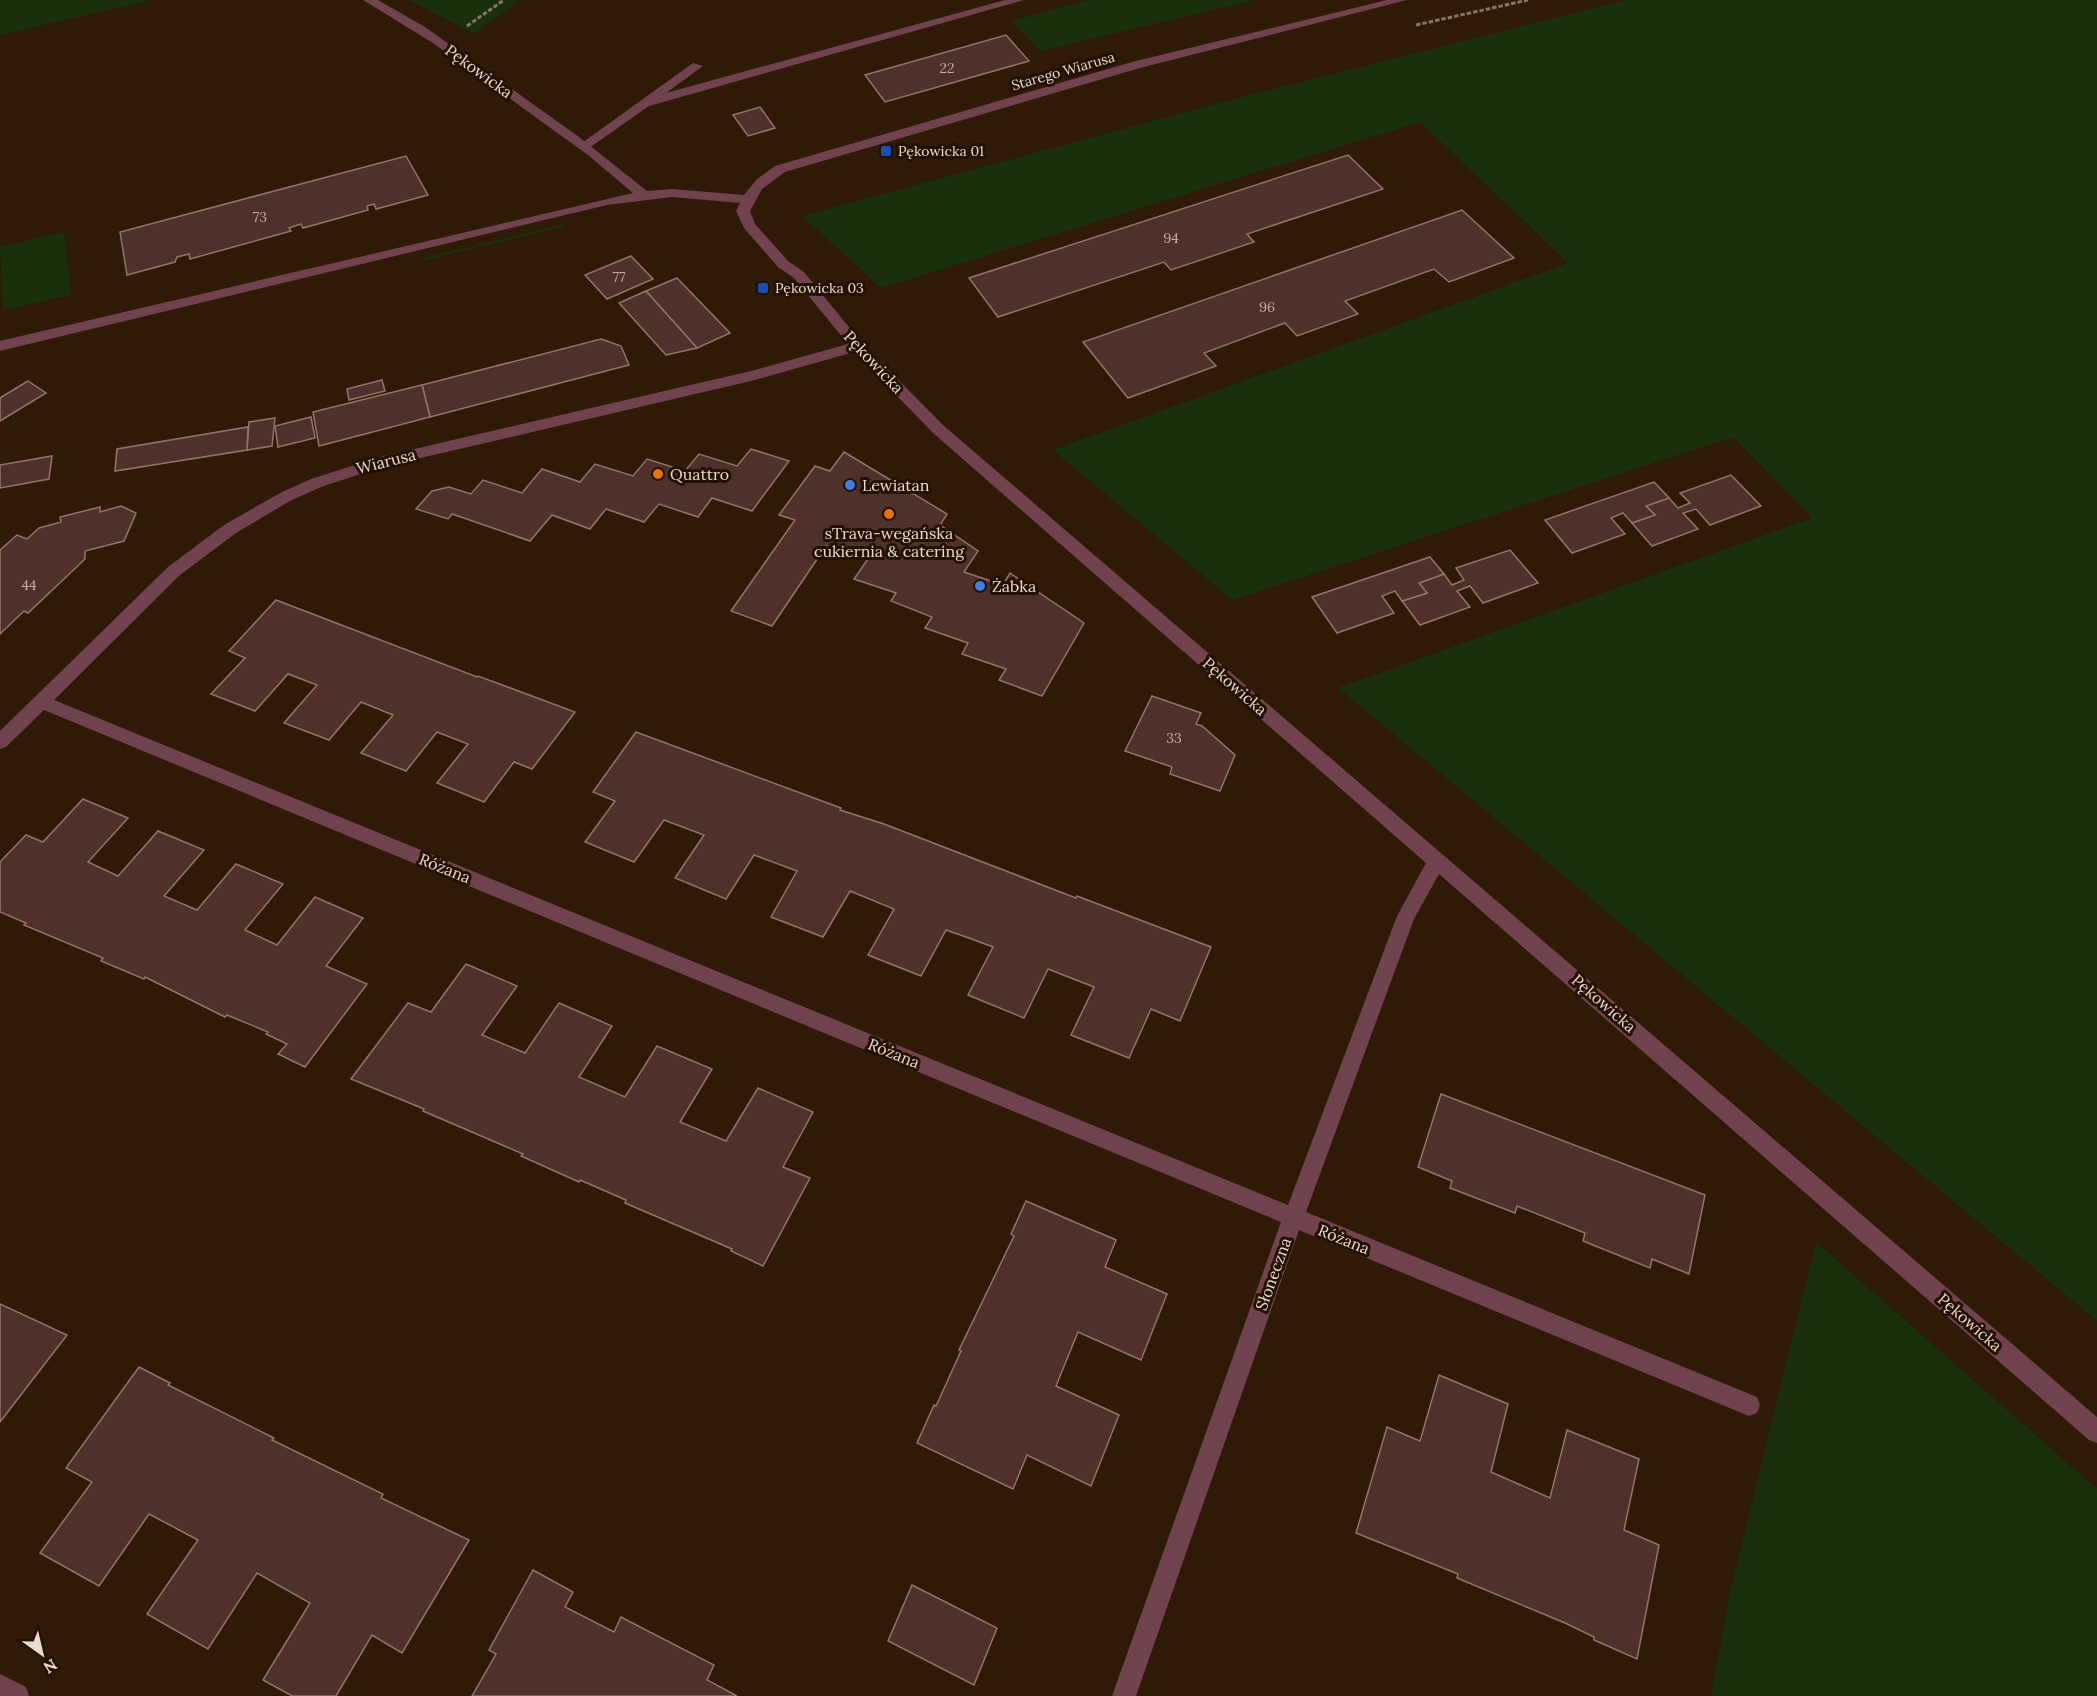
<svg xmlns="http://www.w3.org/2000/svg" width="2097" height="1696" font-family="Lora,serif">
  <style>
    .green { fill: #1a300c }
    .building { fill: #4e312a; stroke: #95736b; stroke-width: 1.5 }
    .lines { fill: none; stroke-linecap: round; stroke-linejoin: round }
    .path { stroke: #877665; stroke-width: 3; stroke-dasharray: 4.5 2; stroke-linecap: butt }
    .lane { fill: #70434f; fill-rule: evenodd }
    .street { fill: #70434f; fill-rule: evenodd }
    .transit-dot { fill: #1a4fb4; stroke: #241000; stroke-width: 2 }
    .food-dot { fill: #e8710a; stroke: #241000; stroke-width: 2 }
    .shop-dot { fill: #3f7fe0; stroke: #241000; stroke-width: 2 }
    .labels { text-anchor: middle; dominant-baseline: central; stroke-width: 6; stroke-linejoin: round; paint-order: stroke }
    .number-label { font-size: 14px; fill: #c2b0a6 }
    .far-street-label { font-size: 14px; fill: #e9dbcf; stroke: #241000 }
    .far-poi-label { font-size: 14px; fill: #e9dbcf; stroke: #241000; text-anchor: start }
    .street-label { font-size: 16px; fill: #e9dbcf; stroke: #241000 }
    .poi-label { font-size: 16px; fill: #e9dbcf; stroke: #241000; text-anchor: start }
  </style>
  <rect width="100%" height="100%" fill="#2e1a06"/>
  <g class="green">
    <polygon points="0,0 151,0 0,35"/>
    <polygon points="409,0 520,0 474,34"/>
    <polygon points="1088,0 1255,0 1040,51 1011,21"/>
    <polygon points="1626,0 2097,0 2097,1321 1338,688 1812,518 1733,437 1232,600 1053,450 1568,263 1420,122 881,288 802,216 1223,102"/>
    <polygon points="564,224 565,226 417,262 427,257"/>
    <polygon points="64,232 71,295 3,310 0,247"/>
    <polygon points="1816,1242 2097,1489 2097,1696 1711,1696 1731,1587"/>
  </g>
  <g class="building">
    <polygon points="1006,35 1029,61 885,102 865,75"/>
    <polygon points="760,107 775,128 748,136 733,115"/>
    <polygon points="1348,155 1383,189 1247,234 1254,242 1171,270 1164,262 998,317 969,278"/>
    <polygon points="406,156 428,195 376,209 374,204 367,206 368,210 303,228 301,224 289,228 291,231 190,259 189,254 177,257 175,262 127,275 120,232"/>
    <polygon points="1462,210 1514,258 1449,282 1434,269 1345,301 1358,314 1297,336 1285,323 1204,353 1216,366 1128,398 1083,342"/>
    <polygon points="631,256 653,279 607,299 585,275"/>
    <polygon points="677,278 730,333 697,348 646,291"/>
    <polygon points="646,291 697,348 666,355 619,303"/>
    <polygon points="601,339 621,346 629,365 430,417 422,385"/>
    <polygon points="382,380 385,391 349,400 347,389"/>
    <polygon points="28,381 46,393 0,421 0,398"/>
    <polygon points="422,385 430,417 319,446 313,412"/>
    <polygon points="311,417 315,438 278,447 275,426"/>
    <polygon points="275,418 272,446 247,450 249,422"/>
    <polygon points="248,427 247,450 115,471 117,449"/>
    <polygon points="751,449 789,461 752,511 712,498 698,517 659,504 644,522 606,509 590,529 552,515 530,541 452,514 448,519 416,509 432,491 449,487 471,494 483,480 522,493 542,469 580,482 595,464 633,476 647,459 685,471 699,454 737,466"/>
    <polygon points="844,452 947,514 940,525 978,551 964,572 1003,585 1010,573 1084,623 1042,696 999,680 1006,669 962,654 968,643 925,628 932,617 891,601 896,593 854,579 868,559 826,546 772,626 731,611 795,520 779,515 815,466 830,471"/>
    <polygon points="52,456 49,479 0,488 0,465"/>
    <polygon points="1731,475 1761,506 1710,525 1696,509 1683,513 1698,529 1652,546 1632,523 1655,515 1646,506 1669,498 1678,508 1690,503 1680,493"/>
    <polygon points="1654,482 1669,498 1646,506 1655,515 1632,523 1623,513 1611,518 1625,534 1572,553 1545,520"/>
    <polygon points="121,506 136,513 124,541 85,551 85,559 28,613 24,611 0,634 0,550 17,535 27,539 39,528 61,522 60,517 100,507 100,512"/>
    <polygon points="1510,550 1538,583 1483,603 1470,586 1457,591 1470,607 1420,625 1402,601 1427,593 1419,583 1444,574 1452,585 1464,580 1456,568"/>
    <polygon points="1430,557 1444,574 1419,583 1427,593 1402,601 1395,591 1382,596 1394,613 1337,633 1312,597"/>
    <polygon points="276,600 477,677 478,676 575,712 532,769 514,762 484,802 437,783 468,744 437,732 406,771 361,753 393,715 361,702 329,740 284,723 317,685 288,674 255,711 211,694 245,658 229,651"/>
    <polygon points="1152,696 1201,713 1196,724 1202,726 1235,755 1220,791 1170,774 1172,767 1125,751"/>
    <polygon points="636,732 841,808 840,810 884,824 1076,898 1077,896 1211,947 1180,1021 1151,1009 1129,1058 1071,1035 1094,987 1048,969 1024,1018 968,995 993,947 969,938 946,930 921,976 868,955 894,909 850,891 823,937 771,917 797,871 754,855 726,899 675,878 704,835 664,820 634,862 585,842 615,801 593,792"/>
    <polygon points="83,799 128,818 88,862 118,876 158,831 204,850 164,896 197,910 236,864 283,884 245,930 277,945 315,897 363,918 326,966 367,984 305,1067 278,1054 287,1044 266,1034 268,1032 227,1015 225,1017 145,977 144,979 101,961 103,958 24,925 26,923 0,912 0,862 26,835 43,842"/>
    <polygon points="466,964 517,986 482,1035 525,1053 559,1003 612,1026 579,1077 625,1097 657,1046 712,1069 680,1122 726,1141 758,1088 813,1112 783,1167 810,1178 763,1266 731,1251 732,1249 625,1203 626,1200 580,1180 579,1182 521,1156 523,1154 423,1111 424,1109 351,1079 408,1003 431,1012"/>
    <polygon points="1441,1094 1705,1195 1689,1274 1652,1259 1650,1268 1583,1241 1585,1233 1517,1206 1515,1213 1450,1188 1452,1181 1418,1167"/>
    <polygon points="1026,1201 1116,1240 1105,1267 1167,1294 1141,1360 1078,1332 1056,1386 1119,1415 1091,1486 1027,1455 1013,1489 917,1443 934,1405 936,1406 961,1351 959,1350 1014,1236 1011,1234"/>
    <polygon points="0,1304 67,1335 0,1422"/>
    <polygon points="139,1367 170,1383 168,1385 274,1438 272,1440 383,1494 381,1498 469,1540 402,1653 372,1635 336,1696 292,1696 263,1680 310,1603 257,1573 208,1649 147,1614 198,1540 149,1514 99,1586 40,1553 92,1482 66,1468"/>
    <polygon points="1439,1375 1508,1404 1491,1472 1550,1498 1567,1430 1639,1459 1624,1530 1659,1545 1637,1659 1594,1640 1594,1637 1565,1623 1457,1578 1458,1574 1356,1533 1387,1427 1420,1441"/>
    <polygon points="533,1570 573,1592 565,1607 614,1632 621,1617 714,1665 707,1680 737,1696 472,1696 496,1654 489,1650"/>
    <polygon points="912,1585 997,1628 974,1685 888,1641"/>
  </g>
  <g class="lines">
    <g class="path">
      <polyline points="1416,25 1528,0"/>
      <polyline points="467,26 504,0"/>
    </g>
    <polygon class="lane" points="1005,0 1024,0 649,106 589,148 581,148 579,145 693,63 703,66 666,93"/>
    <g class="street">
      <path d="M363,0H378L425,27L579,137L647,191L672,189L744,195L757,179L775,166L1132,62L1387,0H1407L1140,68L785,172L762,189L750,211L755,224L788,261L804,272L862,343L943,425L2097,1417V1443L2089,1440L1439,874L1414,919L1306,1212L1757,1397L1760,1405L1757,1413L1749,1416L1299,1230L1136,1696H1112L1281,1222L44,710L6,747L0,749V731L168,567L224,525L280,493L311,479L380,457L751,371L848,344L794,278L778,267L744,228L736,211L740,203L672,197L607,205L0,351V341L633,193L588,155L433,43ZM854,352L933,433L1426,863L1397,916L1288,1205L54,700L180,575L236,533L290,501L321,487L382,467L751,381Z"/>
      <polygon points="0,1674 26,1687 29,1696 0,1696"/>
    </g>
  </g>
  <g class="transit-dot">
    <rect x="880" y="145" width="12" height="12" rx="3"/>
    <rect x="757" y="282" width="12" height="12" rx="3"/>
  </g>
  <g class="food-dot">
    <circle cx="658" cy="474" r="6"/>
    <circle cx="889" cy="514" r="6"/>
  </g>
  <g class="shop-dot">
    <circle cx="850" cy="485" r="6"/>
    <circle cx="980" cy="586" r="6"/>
  </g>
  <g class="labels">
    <g class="number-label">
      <text x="947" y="68">22</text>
      <text x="260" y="217">73</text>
      <text x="1171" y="238">94</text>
      <text x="619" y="277">77</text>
      <text x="1267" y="307">96</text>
      <text x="29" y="585">44</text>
      <text x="1174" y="738">33</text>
    </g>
    <g class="far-street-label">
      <text transform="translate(1063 71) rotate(-16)">Starego Wiarusa</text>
    </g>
    <g class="far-poi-label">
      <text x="898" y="151">Pękowicka 01</text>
      <text x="775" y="288">Pękowicka 03</text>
    </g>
    <g class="street-label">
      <text transform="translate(479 71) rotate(36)">Pękowicka</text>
      <text transform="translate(874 362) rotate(47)">Pękowicka</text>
      <text transform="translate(386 461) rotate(-14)">Wiarusa</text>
      <text transform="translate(1235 686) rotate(41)">Pękowicka</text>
      <text transform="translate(445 868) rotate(22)">Różana</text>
      <text transform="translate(1604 1003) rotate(41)">Pękowicka</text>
      <text transform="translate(894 1053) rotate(22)">Różana</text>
      <text transform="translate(1344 1239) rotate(22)">Różana</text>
      <text transform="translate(1273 1274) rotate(-70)">Słoneczna</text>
      <text transform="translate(1970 1322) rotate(41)">Pękowicka</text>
    </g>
    <g class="poi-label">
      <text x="670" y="474">Quattro</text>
      <text x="862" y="485">Lewiatan</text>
      <text x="889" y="533" text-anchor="middle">sTrava-wegańska<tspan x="889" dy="18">cukiernia &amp; catering</tspan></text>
      <text x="992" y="586">Żabka</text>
    </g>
  </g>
  <g transform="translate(42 1654) rotate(146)" stroke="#241000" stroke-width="4.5" paint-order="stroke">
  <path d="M0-4.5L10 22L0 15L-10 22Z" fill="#e9dbcf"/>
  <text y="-9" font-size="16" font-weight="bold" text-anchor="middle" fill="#e9dbcf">N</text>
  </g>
</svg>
